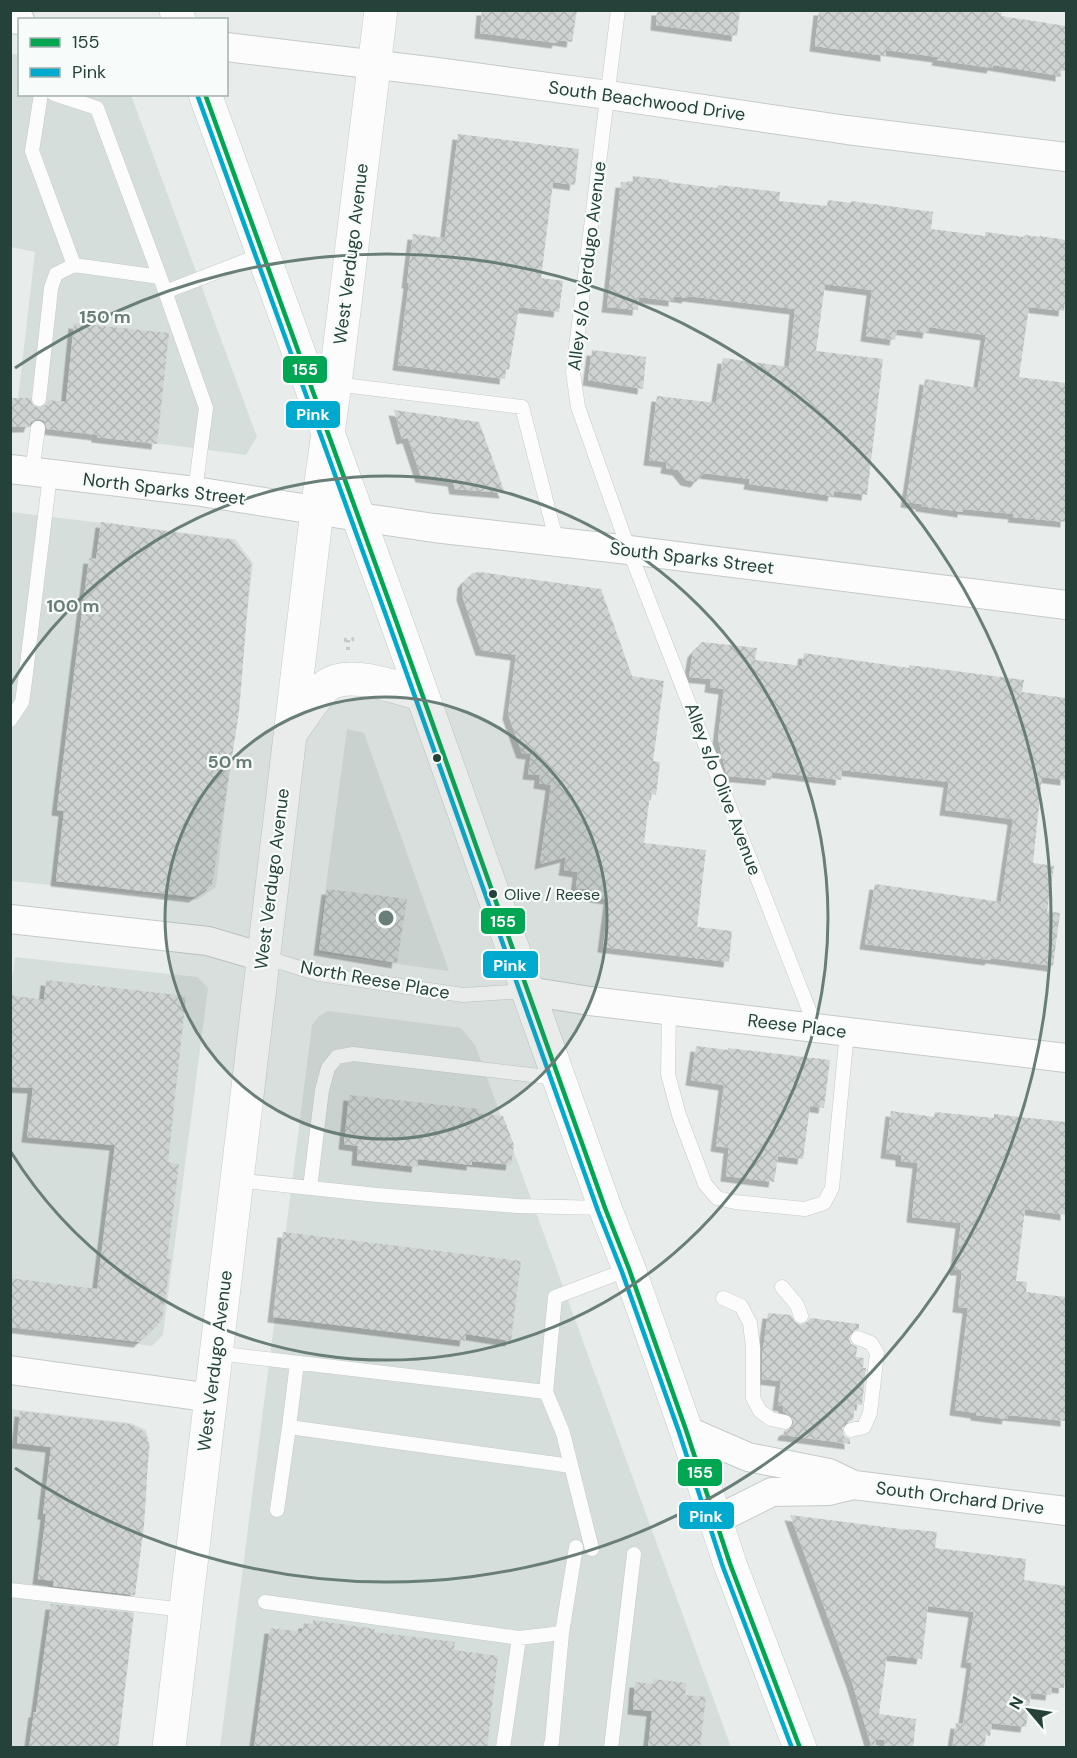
<svg xmlns="http://www.w3.org/2000/svg" width="1077" height="1758" font-family="'DM Sans',sans-serif">
  <defs>
    <pattern id="building-cross-hatch" width="8" height="8" patternUnits="userSpaceOnUse" patternTransform="scale(1.5)"><rect width="8" height="8" fill="#cfd4d2"/><path d="M0 0l8 8M0 8l8-8" fill="none" stroke="#b2b7b5"/></pattern>
    <filter id="shadow"><feDropShadow dx="-5.5" dy="5.5" stdDeviation="0" flood-color="#0004"/></filter>
  </defs>
  <rect width="100%" height="100%" fill="#e8edeb"/>
  <path fill="#d6dedb" d="M10 54 19 55 20 94 131 95 257 437 246 455 15 425 35 252 11 247Z
    M11 512 235 539 253 563 216 887 197 900 11 881Z
    M347 729 364 733 449 971 317 953Z
    M15 957 197 977 208 988 163 1335 152 1346 11 1326 10 995Z
    M328 1011 461 1028 475 1045 731 1747 220 1748 312 1025 319 1016Z
    M11 1409 131 1423 146 1430 150 1445 118 1747 11 1748Z"/>
  <path fill="url(#building-cross-hatch)" filter="url(#shadow)" d="M482 10H577L572 42 558 40 557 43 480 33Z
    M657 10H740L737 36 656 25Z
    M819 10H983L1002 13 1001 16 1066 26V71H1061V76L993 65 992 68 937 60 938 57 886 50V56L815 46Z
    M458 134 579 149 575 185 553 182 541 278 563 281 559 312 519 307 509 370 506 369 505 379 398 365 409 283H407L413 234 445 238Z
    M633 176 669 180 668 182 717 188 718 185 780 192 779 201 827 206 828 200 851 203V201L933 212 931 229 985 236V232L1024 237 1025 235 1039 237 1040 236 1066 240V292L1064 311 1029 307 1019 377 1066 383V522L1013 517 1014 514 963 509V512L921 506V504L906 502 925 379 978 388 986 335 929 327 928 333 897 329 895 340 866 336 872 290 825 284 816 351 883 359 867 495 834 491 833 496 749 484 750 479 703 473 696 482 686 480 678 470 666 468 667 462 649 460 657 396 716 403 723 358 789 367 795 309 688 296 687 298 674 296V301L639 297 638 310 607 307 621 182 632 183Z
    M74 323 169 333 157 444 97 437V435L47 429 44 421 39 419 31 422 29 427H10V398H30L33 406 39 408 46 405 48 400 66 402Z
    M592 350 646 357 643 389 588 380Z
    M394 410 479 422 505 493 455 489 453 481 421 477 408 438 402 439Z
    M101 522 232 540 251 564 239 712 212 885 194 897 56 881 64 811 57 810 72 690 89 558 96 559Z
    M480 572 601 589 632 676 664 681 653 761 660 762 656 795 650 794 644 843 706 850 697 927 732 931 729 962 603 947 609 899 595 897 596 890 576 888 578 872 564 870 566 857 540 864 551 785 539 783 540 775 528 774 531 754 522 753 508 714 516 655 481 650 462 595 463 583 467 578 473 573Z
    M702 642 757 648 755 660 802 666 804 653 909 668V665L1024 680 1022 692 1066 698V780L1042 777 1033 863 1054 866 1047 911 1060 913 1053 966 991 958 990 960 865 944 875 884 1001 902 1013 820 1012 819 945 810 949 782 842 770 841 780 772 772 771 780 727 776 718 739 724 689 710 687 711 679 689 677 693 652Z
    M327 889 407 899 397 963 319 950Z
    M46 980 186 996 168 1162 179 1164 167 1259H171L162 1320 139 1342 10 1327V1278L97 1289 115 1145 27 1137 33 1088 10 1087V995L44 1000Z
    M696 1046 728 1050V1048L830 1060 824 1108 810 1106 803 1159 778 1156 774 1182 726 1176 729 1148 716 1146 724 1085 691 1080Z
    M349 1095 479 1109 478 1113 503 1116 514 1145 511 1165 472 1161V1165L418 1159 417 1167 357 1160 358 1146 344 1144Z
    M891 1111 934 1117 935 1112 994 1118V1114L1066 1122V1215L1025 1209 1016 1281 1027 1282 1026 1292 1066 1297V1421L1008 1415 1007 1419 976 1415V1413L955 1410 968 1308 958 1307 962 1270H955L961 1223 912 1217 918 1163 901 1161V1155L886 1153Z
    M283 1232 521 1261 511 1341 466 1334 465 1341 273 1317Z
    M768 1313 791 1315 795 1322 800 1325 807 1322 810 1318 859 1324V1329L852 1331 849 1339 851 1344 857 1347 856 1357 864 1358 863 1368H866L862 1405 855 1404 853 1420 845 1423 842 1428 844 1436 850 1439V1444L783 1435 784 1431 791 1428 794 1423 791 1416 783 1411 784 1406 778 1405 781 1381 762 1379V1357Z
    M20 1411 129 1424 145 1432 149 1446 144 1526 135 1595 53 1586 54 1581 38 1579 46 1514H43L51 1447 17 1443Z
    M790 1515 908 1530V1529L937 1532 935 1548 1026 1559 1024 1580 1066 1586V1666L1064 1688 1052 1687 1051 1695 1031 1693 1026 1727 992 1723 990 1736 986 1735 984 1748H952L956 1723 963 1724 972 1663 966 1662 974 1612 928 1606 922 1659 887 1655 879 1714 916 1719 913 1748H884L885 1740 876 1739 875 1748H872L852 1682Z
    M51 1604 134 1613 118 1748H29L34 1712H36Z
    M313 1620 375 1629 374 1632 455 1642 454 1650 498 1656 487 1748H254L270 1628 302 1632 304 1623 313 1624Z
    M653 1679 686 1683 685 1695 706 1697 700 1748H648L652 1711 633 1709 635 1682 653 1684Z"/>
  <g fill="none" stroke-linecap="round" stroke-linejoin="round">
    <defs>
      <path id="lane" d="M618 10 573 372 578 407 629 550 816 1028
        M41 94 32 151 74 265 160 277 206 408 195 491
        M54 94 97 108 160 277
        M165 292 263 254
        M335 384 522 407 557 543
        M39 399 51 288 56 274 74 265
        M32 472 38 428
        M10 720 22 702 25 681 50 475
        M264 957 319 974 463 995 528 991
        M669 1010 668 1074 679 1115 705 1184 717 1198 735 1202 805 1209 824 1203 832 1188 847 1032
        M236 1180 377 1195 518 1206 605 1208
        M310 1188 322 1090 328 1068 337 1057 353 1054 557 1078
        M782 1287 797 1305 801 1316
        M723 1298 741 1306 750 1323 753 1347V1398L760 1411 771 1419 785 1422
        M216 1353 546 1392
        M297 1363 289 1427 571 1466
        M851 1430 864 1427 870 1413 877 1353 871 1343 858 1338
        M277 1510 289 1427
        M592 1549 563 1433 546 1392 555 1297 629 1269
        M10 1590 185 1610
        M265 1602 519 1638 562 1633
        M503 1748 519 1638
        M550 1748 552 1741 562 1633 576 1547
        M611 1748 634 1554"/>
      <path id="street" d="M10 19 20 20
        M226 47 437 72 608 95 847 130 1066 157
        M10 469 195 491 359 517 434 528 629 550 1066 605
        M10 919 208 941 262 957
        M528 991 590 1001 1066 1058
        M10 1370 212 1398
        M686 1430 748 1457 829 1473 854 1485
        M716 1520 772 1492 829 1491 854 1485 1066 1511"/>
      <path id="secondary" d="M176 10 179 20
        M205 94 395 618 605 1208 629 1269 686 1430 730 1564 800 1748
        M291 733C300 720 314 698 325 687 347 668 396 688 421 694
        M169 1748 317 510 335 384 381 10"/>
    </defs>
    <use href="#lane" stroke="#c5cac8" stroke-width="15"/>
    <use href="#street" stroke="#c5cac8" stroke-width="30"/>
    <use href="#secondary" stroke="#c3cbc8" stroke-width="34"/>
    <path stroke="#c3ccca" stroke-width="4" stroke-dasharray="3 4.5" stroke-linecap="butt" d="M344 640 354 639
      M348 650V640"/>
    <use href="#lane" stroke="#fcfcfc" stroke-width="14"/>
    <use href="#street" stroke="#fcfcfc" stroke-width="28"/>
    <use href="#secondary" stroke="#fcfcfc" stroke-width="33"/>
    <defs>
      <path id="bus-1" d="M205 94 395 618 605 1208 629 1269 686 1430 730 1564 800 1748"/>
      <path id="bus-2" d="M198 97 388 621 598 1211 622 1272 679 1432 723 1567 792 1748"/>
    </defs>
    <use href="#bus-1" stroke="#f7fbf9" stroke-width="9"/>
    <use href="#bus-2" stroke="#f7fbf9" stroke-width="9"/>
    <use href="#bus-1" stroke="#00a651" stroke-width="4.5"/>
    <use href="#bus-2" stroke="#00a9ce" stroke-width="4.5"/>
  </g>
  <circle cx="386" cy="918" r="221" fill="#697e78" fill-opacity=".12"/>
  <g fill="none" stroke="#697e78" stroke-width="3">
    <circle cx="386" cy="918" r="221"/>
    <path d="M11 684A442 442 0 1 1 11 1152"/>
    <path d="M15 368A664 664 0 1 1 15 1468"/>
  </g>
  <g fill="#24423a" stroke="#f7fbf9" stroke-width="2">
    <circle cx="437" cy="758" r="5"/>
    <circle cx="493" cy="894" r="5"/>
  </g>
  <g text-anchor="middle" stroke-width="4.5" stroke-linejoin="round" paint-order="stroke">
    <g font-size="16" fill="#24423a" stroke="#f7fbf9" text-anchor="start">
      <text x="504" y="900">Olive / Reese</text>
    </g>
    <g font-size="18" fill="#24423a" stroke="#f7fbf9">
      <text transform="translate(647 101) rotate(8)" y="6">South Beachwood Drive</text>
      <text transform="translate(351 254) rotate(-83)" y="6">West Verdugo Avenue</text>
      <text transform="translate(587 266) rotate(-83)" y="6">Alley s/o Verdugo Avenue</text>
      <text transform="translate(164 489) rotate(7)" y="6">North Sparks Street</text>
      <text transform="translate(692 558) rotate(7)" y="6">South Sparks Street</text>
      <text transform="translate(723 789) rotate(69)" y="6">Alley s/o Olive Avenue</text>
      <text transform="translate(272 879) rotate(-83)" y="6">West Verdugo Avenue</text>
      <text transform="translate(375 980) rotate(10)" y="6">North Reese Place</text>
      <text transform="translate(797 1026) rotate(7)" y="6">Reese Place</text>
      <text transform="translate(215 1361) rotate(-83)" y="6">West Verdugo Avenue</text>
      <text transform="translate(960 1498) rotate(7)" y="6">South Orchard Drive</text>
    </g>
  </g>
  <circle cx="386" cy="918" r="9" fill="#697e78" stroke="#f7fbf9" stroke-width="3"/>
  <g font-size="18" text-anchor="middle" font-weight="bold" fill="#697e78" stroke="#f7fbf9" stroke-width="4.5" stroke-linejoin="round" paint-order="stroke">
    <text x="105" y="323">150 m</text>
    <text x="73" y="612">100 m</text>
    <text x="230" y="768">50 m</text>
  </g>
  <g stroke="#f7fbf9" stroke-width="2">
    <rect x="282" y="355" width="46" height="29" rx="6" fill="#00a651"/>
    <rect x="285" y="400" width="56" height="29" rx="6" fill="#00a9ce"/>
    <rect x="480" y="907" width="46" height="28" rx="6" fill="#00a651"/>
    <rect x="482" y="950" width="57" height="29" rx="6" fill="#00a9ce"/>
    <rect x="677" y="1458" width="46" height="29" rx="6" fill="#00a651"/>
    <rect x="678" y="1501" width="57" height="29" rx="6" fill="#00a9ce"/>
  </g>
  <g font-size="16" text-anchor="middle" font-weight="bold" fill="#fff">
    <text x="305" y="375">155</text>
    <text x="313" y="420">Pink</text>
    <text x="503" y="927">155</text>
    <text x="510" y="971">Pink</text>
    <text x="700" y="1478">155</text>
    <text x="706" y="1522">Pink</text>
  </g>
  <rect width="1077" height="1758" fill="none" stroke="#24423a" stroke-width="24"/>
  <rect x="18" y="18" width="210" height="78" fill="#f7fbf9" stroke="#a3b1ad" stroke-width="1.5"/>
  <rect x="30" y="38" width="30" height="9" fill="#00a651" stroke="#a3b1ad" stroke-width="1.5"/>
  <text x="72" y="48" font-size="18" fill="#24423a">155</text>
  <rect x="30" y="68" width="30" height="9" fill="#00a9ce" stroke="#a3b1ad" stroke-width="1.5"/>
  <text x="72" y="78" font-size="18" fill="#24423a">Pink</text>
  <g transform="translate(1029 1710) rotate(299)" stroke="#f7fbf9" stroke-width="4.5" paint-order="stroke">
  <path d="M0-4.5L10 22L0 15L-10 22Z" fill="#24423a"/>
  <text y="-9" font-size="16" font-weight="bold" text-anchor="middle" fill="#24423a">N</text>
  </g>
</svg>
